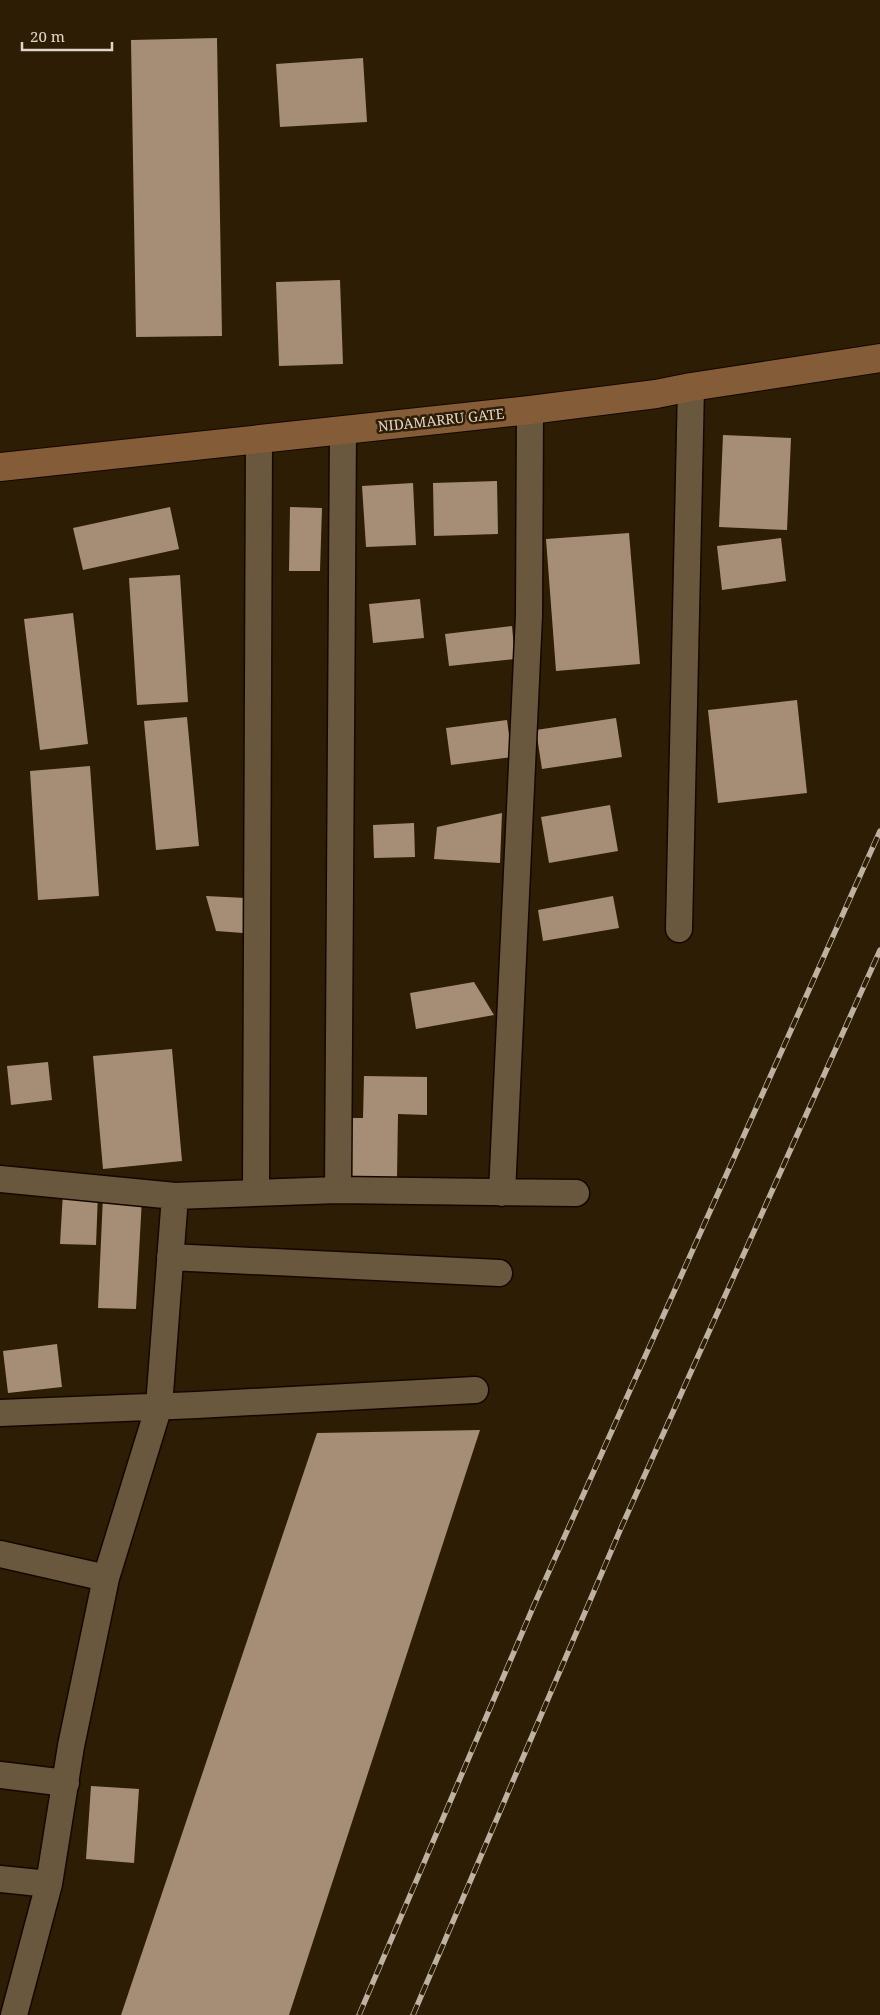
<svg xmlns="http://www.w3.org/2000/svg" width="880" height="2015" font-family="'Noto Serif',serif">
  <rect width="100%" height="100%" fill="#2d1d05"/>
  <path fill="#a58e75" d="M217 38 222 336 136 337 131 40Z
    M363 58 367 122 280 127 276 64Z
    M340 280 343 364 279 366 276 282Z
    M723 435 791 438 787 530 719 527Z
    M497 481 498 534 434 536 433 483Z
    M413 483 416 545 366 547 362 486Z
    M170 507 179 549 83 570 73 528Z
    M290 507 322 508 320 571H289Z
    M629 533 640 664 556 671 546 539Z
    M781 538 786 581 722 590 717 546Z
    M180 575 188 702 137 705 129 578Z
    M420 599 424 638 373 643 369 604Z
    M73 613 88 744 40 750 24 619Z
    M512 626 515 659 449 666 445 634Z
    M797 700 807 793 718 803 708 710Z
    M187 717 199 846 156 850 144 721Z
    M616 718 622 757 542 769 536 730Z
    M507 720 512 757 451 765 446 728Z
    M90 766 99 896 38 900 30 771Z
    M610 805 618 851 549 863 541 817Z
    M502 813 500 863 434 859 437 827Z
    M414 823 415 857 374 858 373 825Z
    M206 896 246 898 243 933 216 931Z
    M613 896 619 928 543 941 538 910Z
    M474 982 494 1015 416 1029 410 993Z
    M172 1049 182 1161 103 1169 93 1056Z
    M48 1062 52 1100 11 1105 7 1066Z
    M364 1076 427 1077V1115L398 1114 397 1178 346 1177 347 1118H363Z
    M63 1192 98 1193 96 1245 60 1244Z
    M103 1196 142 1198 136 1309 98 1308Z
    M57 1344 62 1387 8 1393 3 1351Z
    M480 1430 289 2015H121L317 1433Z
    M91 1786 139 1789 134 1863 86 1859Z"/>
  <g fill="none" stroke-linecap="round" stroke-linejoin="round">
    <defs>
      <path id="minor" d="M679 929 691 387
        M0 1179 175 1196 338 1190 576 1193
        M338 1190 343 430
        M256 1192 259 440
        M502 1193 529 616 530 410
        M170 1257 499 1273
        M0 1413 197 1405 475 1390
        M0 1554 106 1578
        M0 1775 66 1783
        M0 1879 49 1884
        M14 2015 49 1884 71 1746 106 1578 159 1406 175 1196"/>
      <path id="secondary" d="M0 467 530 410 656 394 691 387 880 358"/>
    </defs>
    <use href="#minor" stroke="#150700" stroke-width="29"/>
    <use href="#secondary" stroke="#150700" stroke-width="30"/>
    <use href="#minor" stroke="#69573e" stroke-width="26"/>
    <use href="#secondary" stroke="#855c38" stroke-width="28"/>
    <defs>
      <path id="rail" d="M359 2015 534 1605 880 831
        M413 2015 621 1528 880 950"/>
    </defs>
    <use href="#rail" stroke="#bdb1a1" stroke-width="5.5"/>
    <use href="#rail" stroke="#2d1d05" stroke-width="4" stroke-dasharray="11" stroke-linecap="butt"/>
  </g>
  <g text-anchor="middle" stroke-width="5" stroke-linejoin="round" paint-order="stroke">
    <g font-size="14" fill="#e0d5c7" stroke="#2d1d05">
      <text transform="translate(441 420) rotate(-6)" y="5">NIDAMARRU GATE</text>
    </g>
  </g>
  <path d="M22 42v8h90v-8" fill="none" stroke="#e0d5c7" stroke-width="2.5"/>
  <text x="30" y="42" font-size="15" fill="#e0d5c7" stroke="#2d1d05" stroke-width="4" paint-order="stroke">20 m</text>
</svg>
